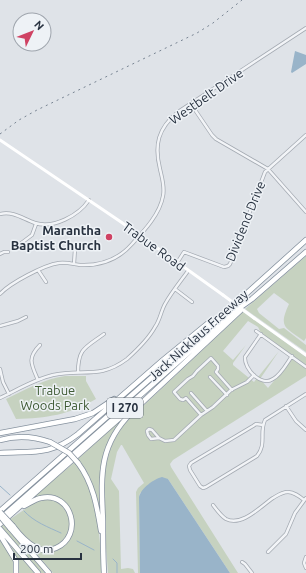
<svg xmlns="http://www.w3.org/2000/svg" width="306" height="573" font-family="Ubuntu,sans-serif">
  <rect width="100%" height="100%" fill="#dfe3e8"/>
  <path fill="#c6d2c0" d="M306 256V338L304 341C285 327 278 328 289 304L274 293 257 309 259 313 279 329 284 328 306 345V352L245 309Z
    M243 312 306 357V365L261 333 258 327 248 321 223 351 233 360 246 345 233 363V365L254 382 279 351 260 379 268 388 293 358 306 368V376L173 460 170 464 171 467 238 573H230L168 479 140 493 139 497 140 573H138L136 492 138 488 144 483 122 445H121L117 452 111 479 119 491 121 569 128 568 133 569 135 573H108C106 538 98 487 109 454 112 442 119 432 126 422Z
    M65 376H86V381L96 399C69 415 47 418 16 419L6 399C25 390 44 379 65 376Z
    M123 418 124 419 118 427 101 473 99 509C95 490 91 474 78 459Z
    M75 462C98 486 100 541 102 573H53L28 544 52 550 72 533 74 523 72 514 69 509 58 499H31Z
    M51 499C90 514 62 560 36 546 25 540 17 528 9 520L37 501Z
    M4 524 47 573H41L1 527Z
    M0 538 15 563V573H0Z
    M11 547H12L35 573H17L18 562Z"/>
  <path fill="#99b4c9" d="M295 51 306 55V64L292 73 291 72Z
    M162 477 168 479 230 573H140L139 497C141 488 154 479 162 477Z"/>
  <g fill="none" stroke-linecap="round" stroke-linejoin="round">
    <path stroke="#99b4c9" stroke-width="1" d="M0 486 10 495
      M24 511C34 522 48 527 61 533
      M77 541 94 550
      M113 559 117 563V573"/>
    <defs>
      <path id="minor" d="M191 104 212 135 216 139 268 169 306 212
        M0 214C14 211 23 219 35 223 54 229 79 215 89 200
        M20 244 32 235 36 224
        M0 254 4 252H8
        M177 263 184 252 224 267 228 266 230 264 265 172 306 135
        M74 264 75 249
        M38 270 46 282
        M175 289 192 302
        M0 294C10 283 44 265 59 263 66 262 73 264 80 265 101 266 118 260 132 244 144 231 160 214 163 196 165 187 162 178 160 169 154 145 158 128 178 112L306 28
        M0 326 18 321 26 317
        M256 331 306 367
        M261 334 245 357C244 369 261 387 273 379 281 375 287 363 292 356
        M0 369 3 382 9 394
        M78 373C78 348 85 348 104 334
        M210 377 227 395
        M38 380C31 364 27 358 40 345
        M191 393 207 411
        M0 398C17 390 35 379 53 375 82 368 99 380 127 359 137 350 149 338 155 327 160 320 161 311 165 304 171 293 180 282 188 271
        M286 406 296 421 306 430
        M201 415 186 398 183 400 180 399 174 392 188 379 193 376 197 371 211 358 218 366V369L216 372 232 390
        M263 425 256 424 253 426 191 463 189 466 190 470 200 486 203 488 206 487 257 456C267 444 259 433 265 420L306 394
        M159 438 152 430 149 429 147 431 148 435 151 439 159 438 165 441 174 440 201 415 213 407 231 390 247 382 254 375
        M213 505C217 510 221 516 226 519 242 527 261 506 273 498 278 495 282 492 288 492 294 492 299 496 304 500
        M268 552 286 534 295 513 306 498
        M306 557 304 563 306 568
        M242 562 245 564 252 573"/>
      <path id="motorway" d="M0 433 75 419 93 413 114 399
        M0 440C17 435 33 436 50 442
        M0 453C33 451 50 456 78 434L163 360 207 324
        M78 463C93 483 97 506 101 531
        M0 511 217 320 306 240
        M1 518 238 309 252 299 306 252
        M0 524 131 408
        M13 526C19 534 26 542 35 547 42 551 49 551 56 548 84 536 72 491 41 498 35 499 30 503 24 506
        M10 528 49 573
        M0 529 38 573
        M0 535 16 561V573
        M104 573C103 556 103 538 103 521 101 476 98 446 132 412L241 310"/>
    </defs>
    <use href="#minor" stroke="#a4aab2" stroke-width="4"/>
    <use href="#motorway" stroke="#86929f" stroke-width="6"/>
    <use href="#minor" stroke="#f2f4f7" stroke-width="2.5"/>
    <path stroke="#fff" stroke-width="3" d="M0 140 121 222 223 295
      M254 318 306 355"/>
    <use href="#motorway" stroke="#fff" stroke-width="4.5"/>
    <path stroke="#788492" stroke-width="1" stroke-dasharray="2 4" stroke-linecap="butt" d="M0 134 19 120 37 110 197 33 213 23 242 0"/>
    <defs>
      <path id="motorway-bridge" d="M50 442 69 453 78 463
        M0 512 13 526
        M0 516 10 528"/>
    </defs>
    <use href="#motorway-bridge" stroke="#86929f" stroke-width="6" stroke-linecap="butt"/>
    <path stroke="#fff" stroke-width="3" d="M223 295 254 318"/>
    <use href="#motorway-bridge" stroke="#fff" stroke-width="4.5"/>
  </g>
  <circle fill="#cf4263" stroke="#eef2f6" stroke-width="1.5" cx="109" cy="237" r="4"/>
  <g text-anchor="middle" stroke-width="3" stroke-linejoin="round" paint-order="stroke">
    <rect fill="#eef2f6" stroke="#636c77" stroke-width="1" x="107" y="398" width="36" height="20" rx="3"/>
    <g font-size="12" font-weight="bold" fill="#283240">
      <text x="125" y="412">I 270</text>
    </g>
    <g font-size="13" fill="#283240" stroke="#eef2f6">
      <text transform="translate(206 96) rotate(-35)" y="5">Westbelt Drive</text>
      <text transform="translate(245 221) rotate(-68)" y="5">Dividend Drive</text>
      <text transform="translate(154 246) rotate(36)" y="5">Trabue Road</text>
      <text transform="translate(198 335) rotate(-42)" y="5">Jack Nicklaus Freeway</text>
    </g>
    <g font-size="13" font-weight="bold" fill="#283240" stroke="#eef2f6" text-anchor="end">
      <text x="101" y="235">Marantha<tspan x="101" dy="15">Baptist Church</tspan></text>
    </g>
    <g font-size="13" fill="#3f5b35" stroke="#eef2f6">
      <text x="55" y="395">Trabue<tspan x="55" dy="15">Woods Park</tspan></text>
    </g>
  </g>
  <g transform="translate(32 32) rotate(47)"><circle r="19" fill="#eef2f6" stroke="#9fa5ad"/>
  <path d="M0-3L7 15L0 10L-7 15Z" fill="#cf4263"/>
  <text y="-6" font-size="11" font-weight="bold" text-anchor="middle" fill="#283240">N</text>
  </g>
  <path d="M14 553v6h67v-6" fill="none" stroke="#283240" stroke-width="2"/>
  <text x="20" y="553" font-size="12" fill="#283240" stroke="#eef2f6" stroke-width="3" paint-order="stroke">200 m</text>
</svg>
